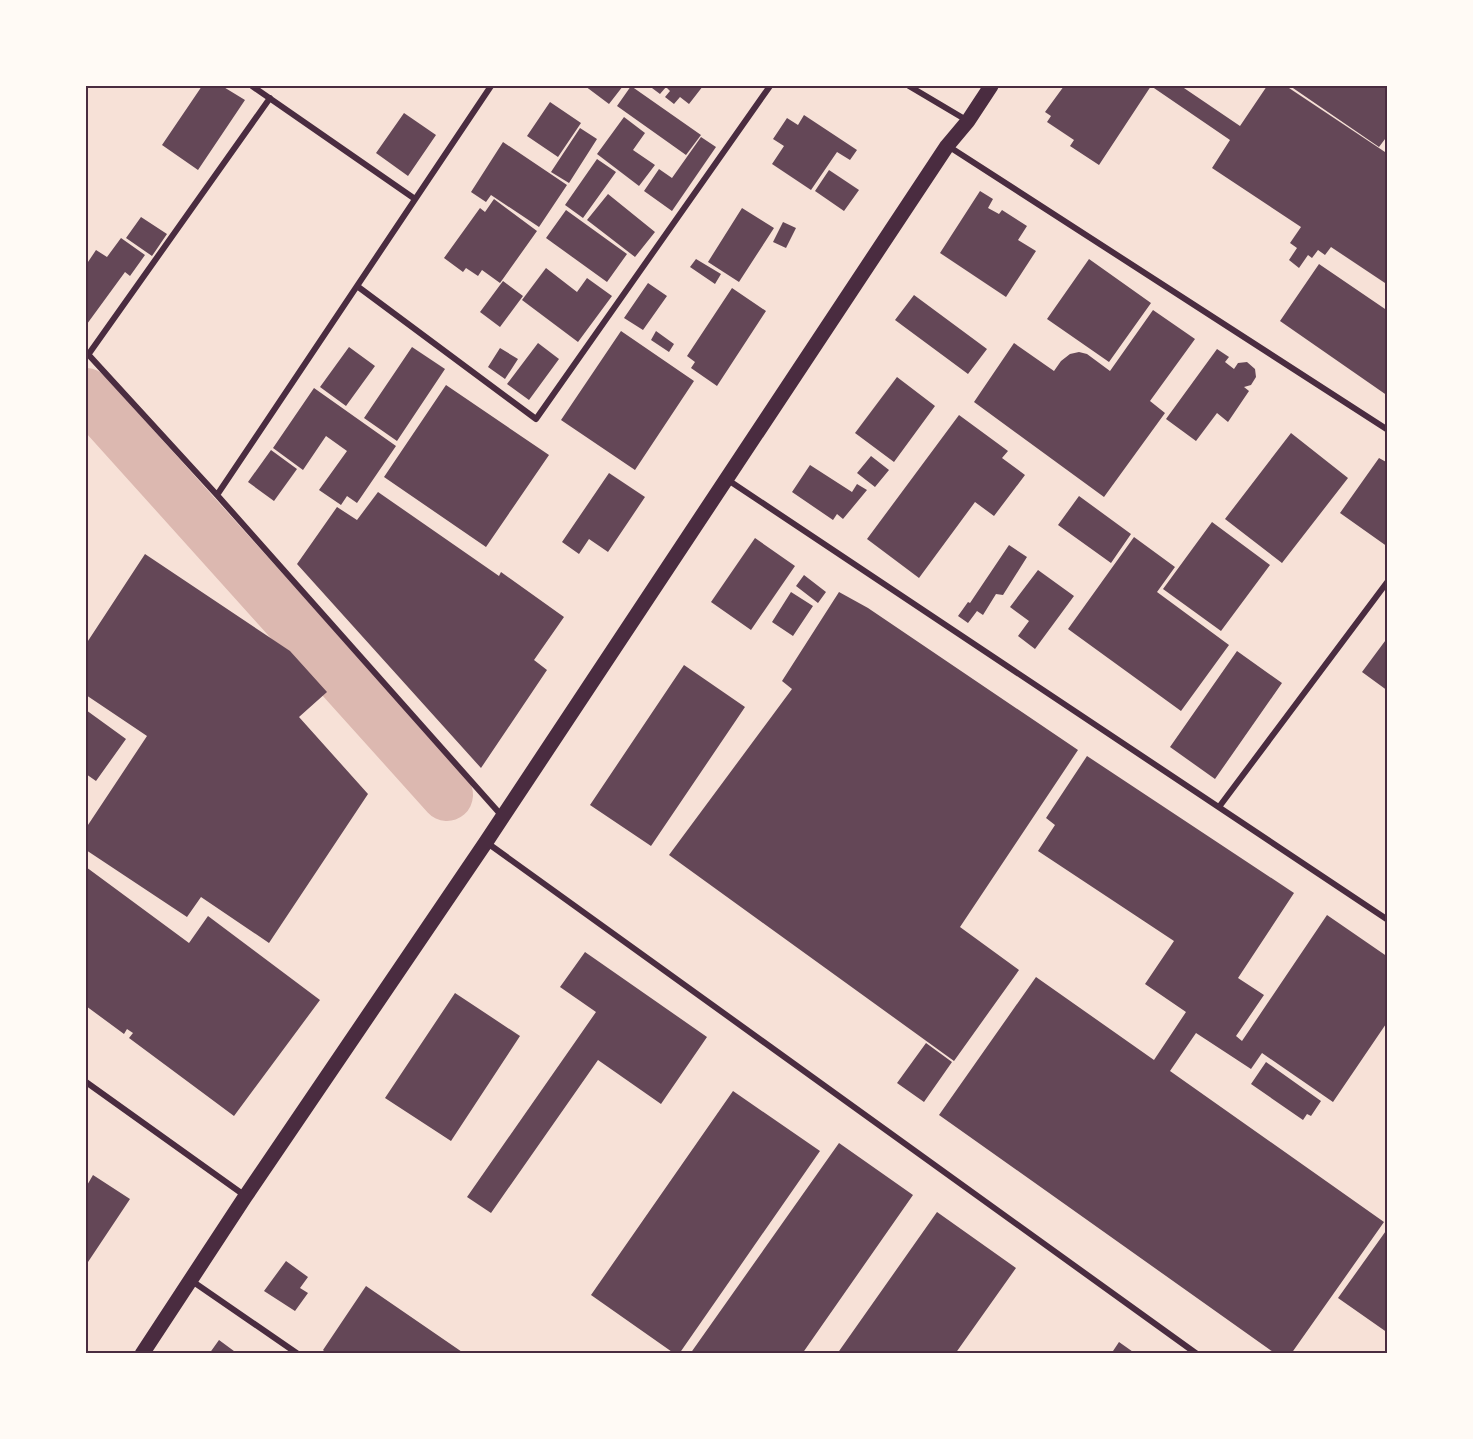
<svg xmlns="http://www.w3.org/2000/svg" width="1473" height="1439" font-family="Roboto,sans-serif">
  <rect width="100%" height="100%" fill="#f7e1d7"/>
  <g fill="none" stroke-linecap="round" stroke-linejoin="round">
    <path stroke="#dcb8b0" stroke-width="52" d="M86 394 447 795"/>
  </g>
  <path fill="#644757" d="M202 86H222L245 100 198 170 162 145Z
    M585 86H623L609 104Z
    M631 86 701 135 686 155 617 106Z
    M654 86H703L689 104 680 97 674 104 665 97 670 91 666 87 660 94 652 88Z
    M1064 86H1181L1240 126 1267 86H1286L1388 154V285L1331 247 1325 255 1318 250 1312 258 1308 255 1299 268 1289 260 1297 248 1290 243 1301 227 1212 168 1230 140 1151 86 1099 165 1070 146 1074 140 1047 122 1051 116 1045 112Z
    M1290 86H1388V135L1379 147Z
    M550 102 581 123 558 157 527 136Z
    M404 113 436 135 408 176 376 153Z
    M804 115 857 150 850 160 837 152 811 190 772 164 784 146 773 139 787 118 798 125Z
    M624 117 645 133 633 150 655 165 639 186 597 154Z
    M580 128 597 139 569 183 551 172Z
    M701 137 716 147 672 211 644 191 659 169 672 178Z
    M503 142 567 185 539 227 491 195 486 202 471 192Z
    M597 159 616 172 583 218 565 205Z
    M829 170 859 190 844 211 815 191Z
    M980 191 993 199 988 208 999 214 1002 210 1027 226 1018 240 1036 251 1006 297 940 253Z
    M608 194 655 232 635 257 587 220Z
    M494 199 537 231 500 283 482 270 478 276 466 268 463 272 444 258 480 208 485 212Z
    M742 208 774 228 739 282 708 262Z
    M566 210 627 254 607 282 546 238Z
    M141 217 167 234 152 256 126 238Z
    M783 222 796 228 786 248 773 242Z
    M121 238 145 255 130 276 125 272 87 324 86 323V265L96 250 107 257Z
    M696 259 721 274 715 284 690 267Z
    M1089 259 1151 303 1109 362 1047 319Z
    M1319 264 1388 311V396L1280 321Z
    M546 268 577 292 587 278 612 296 578 342 522 300Z
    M503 281 523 296 500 327 480 312Z
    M648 283 667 296 643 330 624 318Z
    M732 288 766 311 717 386 691 368 695 362 687 356Z
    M914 295 987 349 968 374 895 320Z
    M1153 310 1195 339 1150 401 1165 413 1104 497 974 402 1014 343 1054 371 1061 361 1070 354 1079 352 1087 354 1110 371Z
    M621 331 694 381 635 470 561 420Z
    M656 331 674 344 669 352 651 340Z
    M538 343 559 359 529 400 507 384Z
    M349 347 375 366 346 406 320 387Z
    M412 347 445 369 397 441 364 418Z
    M500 348 518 359 505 379 488 367Z
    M1217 349 1229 357 1225 362 1234 369 1238 363 1247 362 1255 369 1256 377 1251 385 1244 387 1249 391 1228 422 1217 413 1196 441 1166 419Z
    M897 377 935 406 894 462 855 433Z
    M446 385 549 455 486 547 384 477Z
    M314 388 396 446 357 503 347 496 341 505 319 490 347 451 326 436 303 470 273 448Z
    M959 415 1008 451 1002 458 1025 475 994 516 975 502 919 578 867 539Z
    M1291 433 1348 478 1282 563 1225 519Z
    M271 450 297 469 274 501 248 482Z
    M871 456 889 470 875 487 857 473Z
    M1379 458 1388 463V547L1340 513Z
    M810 465 852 492 857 484 867 490 843 519 837 514 833 520 792 492Z
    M609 473 645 497 608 552 589 539 579 554 562 542Z
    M378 492 499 576 501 572 564 617 534 660 547 670 481 768 297 564 337 507 357 520Z
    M1079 496 1131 534 1111 563 1058 525Z
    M1212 522 1270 565 1221 631 1163 589Z
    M1134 537 1175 567 1157 592 1229 645 1181 711 1068 629Z
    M755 538 795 566 751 630 711 602Z
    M1009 545 1027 557 1003 595 996 594 983 615 977 611 968 623 958 616 968 602 970 603Z
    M145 554 290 651 327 692 299 717 368 794 269 943 201 897 187 917 86 850V828L147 736 86 695V644Z
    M1038 570 1074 596 1035 649 1018 636 1029 621 1010 607Z
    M804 575 826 592 818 603 796 586Z
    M791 592 813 606 793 636 772 622Z
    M839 592 868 608 1078 750 960 927 1019 970 954 1061 669 855 792 689 782 681Z
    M1388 637V691L1362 672Z
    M1237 651 1282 683 1215 779 1170 747Z
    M684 665 745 707 651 846 590 805Z
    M86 710 126 739 96 781 86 774Z
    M1087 756 1294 893 1238 978 1264 995 1236 1036 1242 1041 1327 915 1388 957V1021L1333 1102 1262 1053 1251 1069 1196 1033 1170 1071 1384 1222 1291 1354H1276L939 1115 1036 977 1154 1060 1186 1012 1145 984 1174 941 1038 851 1055 825 1046 818Z
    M86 867 189 943 208 916 320 1000 234 1116 129 1038 133 1033 127 1029 124 1034 86 1006Z
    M585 952 707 1037 661 1104 598 1060 491 1213 467 1197 596 1012 560 987Z
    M455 993 520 1036 451 1141 385 1098Z
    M926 1043 952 1062 924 1102 897 1083Z
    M1266 1062 1321 1101 1311 1116 1307 1114 1303 1120 1251 1084Z
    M733 1091 820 1151 679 1354H675L591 1295Z
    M839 1143 913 1195 802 1354H690Z
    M93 1175 130 1199 86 1265V1187Z
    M937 1212 1016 1268 955 1354H837Z
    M1388 1228V1333L1338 1298Z
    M286 1261 308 1277 300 1288 308 1293 295 1311 264 1291Z
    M366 1286 465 1354H327L323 1350Z
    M219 1340 238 1354H209Z
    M1119 1342 1136 1354H1111Z"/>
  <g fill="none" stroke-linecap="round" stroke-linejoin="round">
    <path stroke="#4a2c40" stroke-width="6" d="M252 86 415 199
      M909 86 968 121
      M948 146 1388 430
      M357 286 536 419 770 86
      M86 352 217 495 502 816
      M88 355 270 98
      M728 480 1388 920
      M217 495 491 86
      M1219 807 1388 581
      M486 842 1197 1354
      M86 1082 244 1195
      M192 1281 298 1354"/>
    <path stroke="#4a2c40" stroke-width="15" d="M142 1354 245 1197 486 842 947 146 968 121 991 86"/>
  </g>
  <rect width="1473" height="1439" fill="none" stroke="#fffaf5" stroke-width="174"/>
  <rect x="87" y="87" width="1299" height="1265" fill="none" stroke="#4a2c40" stroke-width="2"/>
</svg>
